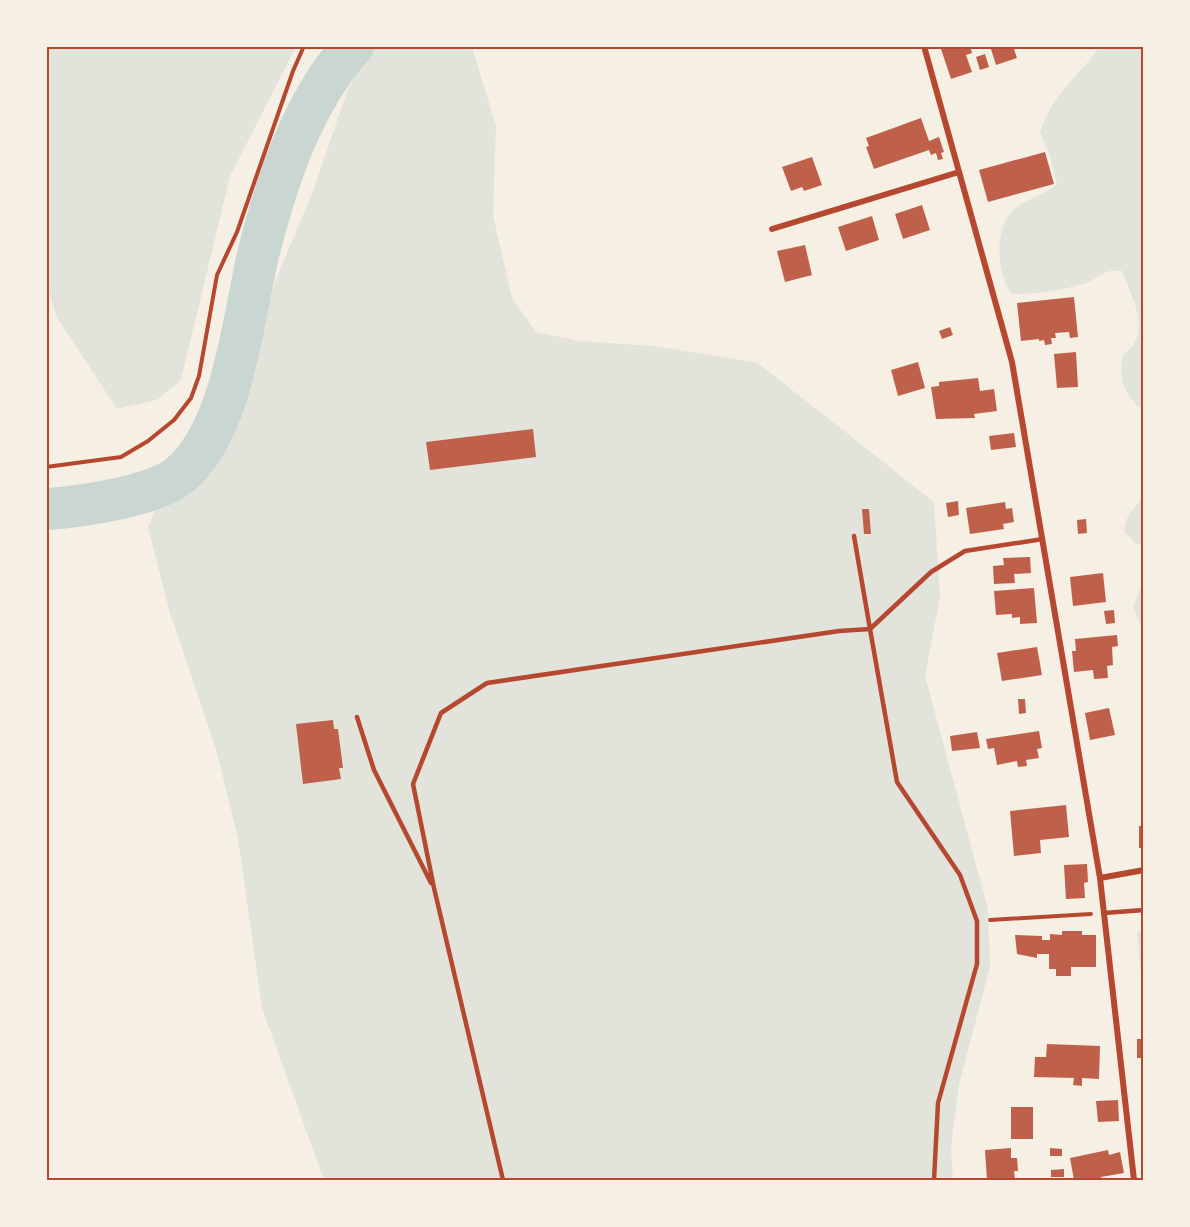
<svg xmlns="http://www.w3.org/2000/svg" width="1190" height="1227" font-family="'DejaVu Sans',sans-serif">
  <rect width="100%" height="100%" fill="#f6efe4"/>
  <path fill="#e2e4dc" d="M46 47H296L230 176 181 380 157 400 117 409 56 316 47 287Z
    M371 47H472L496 126 493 215 512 298 536 332 580 341 654 346 758 363 934 502 940 597 925 676 988 909 990 967 959 1084 951 1148 953 1180H324L262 1008 238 838 217 753 170 613 148 528 156 507 195 480 237 419 275 282 313 191 347 92Z
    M1099 47H1143V410C1124 395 1118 379 1123 355 1153 334 1133 300 1122 271 1101 269 1101 278 1083 284 1059 291 1037 294 1012 294 996 275 994 228 1013 210 1026 198 1044 196 1057 184L1051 159 1040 132C1055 89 1076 81 1099 47Z
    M1143 493V546L1135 543 1124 531C1127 507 1139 509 1143 493Z
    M1143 583V632L1133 607Z
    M1143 930H1144L1143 996 1137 932Z"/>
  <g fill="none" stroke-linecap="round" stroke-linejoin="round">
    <path stroke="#c9d6d2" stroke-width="42" d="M46 509C80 507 156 496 181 474 234 428 243 317 259 251 277 180 303 101 353 46"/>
  </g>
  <path fill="#bf614a" d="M940 46H970L972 53 966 55 972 72 951 79Z
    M990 46H1013L1017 58 996 65Z
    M985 54 989 67 980 70 976 57Z
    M921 118 929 141 939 137 944 152 941 153 943 159 938 160 936 153 931 155 929 150 874 169 866 147 869 146 866 138Z
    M1045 152 1054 184 988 202 979 170Z
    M812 157 822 185 804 191 802 187 791 191 782 167Z
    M922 205 930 230 903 239 895 214Z
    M872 216 879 240 846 251 838 227Z
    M805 245 812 275 785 282 777 251Z
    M1074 297 1078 337 1070 338 1069 332 1055 333 1056 338H1051L1052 344 1045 345 1044 340 1039 341V339L1021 341 1017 303Z
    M950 327 953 335 942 339 939 331Z
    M1076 352 1078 387 1057 388 1054 354Z
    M918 362 925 388 898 396 891 370Z
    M978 378 980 391 994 389 997 411 974 414 975 418 936 419 931 387 939 386V382Z
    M533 429 536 457 430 470 426 442Z
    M1014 433 1016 447 991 450 989 436Z
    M958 501 959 515 948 517 946 503Z
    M1005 502 1006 509 1012 508 1014 522 1003 524 1004 529 970 534 966 508Z
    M862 509H869L871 534H864Z
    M1086 519 1087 533 1078 534 1077 520Z
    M1030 557 1031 573 1014 574 1015 583 994 584 993 566 1004 565 1003 558Z
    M1103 573 1106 602 1073 606 1070 577Z
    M1034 588 1037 623 1020 624V617L1012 618V614L996 615 994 591Z
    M1114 610 1115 623 1106 624 1104 611Z
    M1117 635 1118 646 1112 647 1113 665 1107 666 1108 678 1094 679 1093 670 1074 672 1072 651H1076L1075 639Z
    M1037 647 1042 675 1002 681 997 653Z
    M1018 699H1025L1026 713 1019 714Z
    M1109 708 1115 735 1090 740 1085 713Z
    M333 720 334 729H338L343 768H339L341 779 303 784 296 724Z
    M1039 731 1042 748 1037 749 1039 758 1026 760 1027 766 1018 767 1017 761 997 765 994 748 988 749 986 739Z
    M977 732 980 748 952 751 950 736Z
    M1066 805 1069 837 1040 840 1041 853 1014 856 1010 811Z
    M1139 826H1144V848H1139Z
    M1087 864 1088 882 1084 883 1085 898 1066 899 1064 865Z
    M1062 931H1082V935H1096V967H1071V976H1056V969H1049V954H1037V958L1017 954 1015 935 1042 936V940H1050V934L1062 935Z
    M1137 1039H1144V1058H1137Z
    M1047 1044 1100 1046 1099 1079 1082 1078V1086L1073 1085 1074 1078 1034 1077 1035 1057H1046Z
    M1118 1100 1119 1121 1098 1122 1096 1101Z
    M1011 1107H1033V1139H1011Z
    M1011 1148V1158H1017L1018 1171H1014L1015 1180H987L985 1150Z
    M1050 1148 1062 1149V1156H1050Z
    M1108 1150 1109 1155 1120 1152 1124 1173 1101 1177 1102 1180H1074L1070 1158Z
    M1064 1169V1177H1051V1170Z"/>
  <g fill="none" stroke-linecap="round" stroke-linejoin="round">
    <path stroke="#b5482f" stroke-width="4" d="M46 467 121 457 148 441 174 420 191 398 199 376 217 275 237 232 293 71 304 46
      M990 920 1091 914"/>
    <path stroke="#b5482f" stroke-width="4.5" d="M854 536 870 629
      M870 629 931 572 965 551 1043 539
      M357 717 374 770 431 883
      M1104 913 1144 910
      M503 1180 434 888 413 784 441 713 487 683 839 631 870 629 897 782 960 875 977 921V964L938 1103 934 1180"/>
    <path stroke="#b5482f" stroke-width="6" d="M924 46 1012 362 1100 878 1134 1180
      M772 229 959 172
      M1100 878 1144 870"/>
  </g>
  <rect width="1190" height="1227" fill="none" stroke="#f6efe4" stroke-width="96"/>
  <rect x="48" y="48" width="1094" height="1131" fill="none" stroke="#b5482f" stroke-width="2"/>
</svg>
